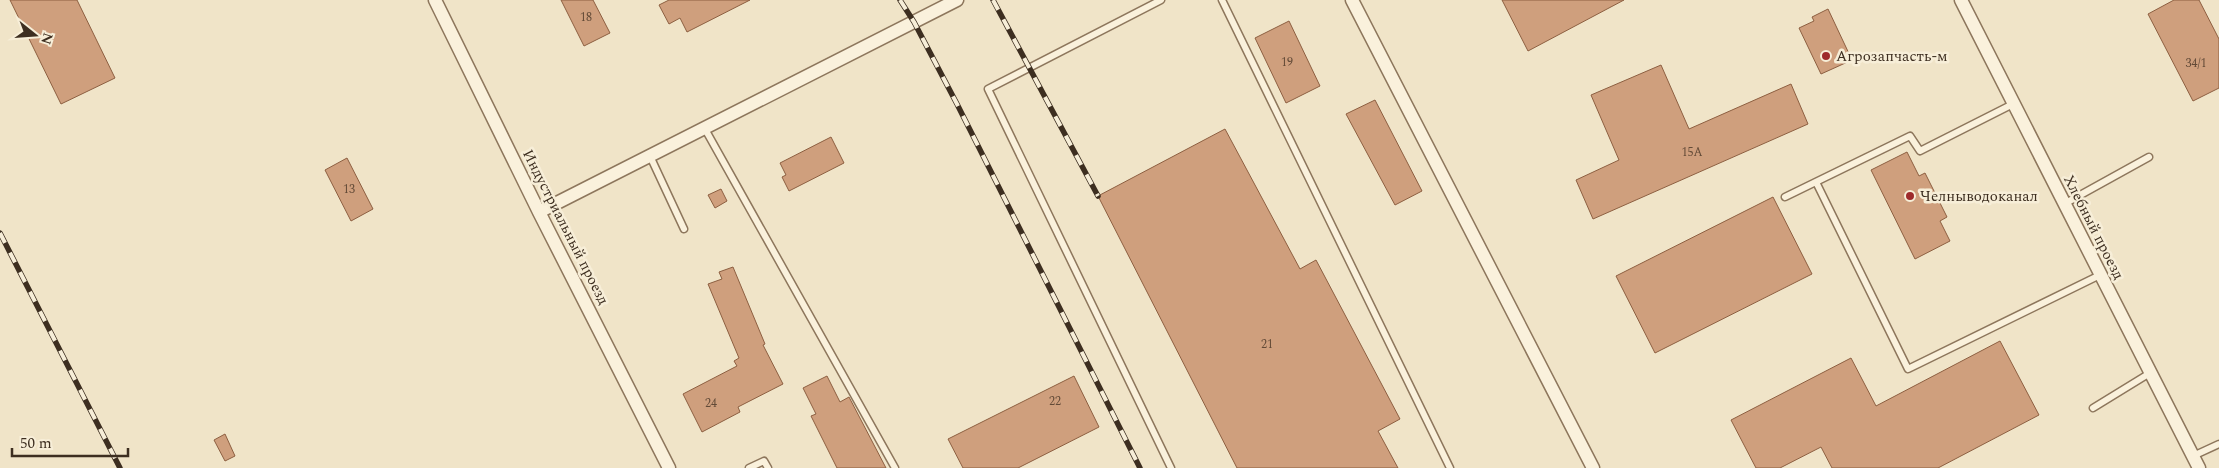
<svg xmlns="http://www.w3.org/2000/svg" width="2219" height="468" font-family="Spectral,serif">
  <rect width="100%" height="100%" fill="#f0e4c8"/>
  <path fill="#cf9f7d" stroke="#8d5f41" d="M10 0H77L115 78 61 104Z
    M561 0H593L610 33 584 46Z
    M669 0H750L687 32 680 18 669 24 659 5Z
    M1502 0H1624L1528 51Z
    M2174 0H2199L2219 39V88L2193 101 2148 14Z
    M1828 9 1852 60 1821 74 1799 28 1814 21 1812 17Z
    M1289 21 1320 86 1286 103 1255 38Z
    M1661 65 1689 129 1791 84 1808 124 1593 219 1576 180 1619 160 1591 95Z
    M1375 100 1422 191 1395 205 1346 114Z
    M1225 129 1300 269 1316 260 1400 419 1378 431 1398 468H1237L1098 196Z
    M831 137 844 163 789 191 782 177 786 175 780 163Z
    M1907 152 1919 176 1925 173 1947 217 1940 221 1950 241 1915 259 1871 170Z
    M347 158 373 209 351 221 325 170Z
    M721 189 727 201 715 208 708 195Z
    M1773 197 1812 274 1655 353 1616 276Z
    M733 267 765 344 763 345 783 384 738 407 740 412 702 432 683 394 737 366 734 361 739 358 708 284 722 279 719 272Z
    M2000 341 2039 415 1938 468H1832L1821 447 1780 468H1756L1731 420 1851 358 1876 406Z
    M827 376 840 402 849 397 886 468H837L811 416 816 414 803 388Z
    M1074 376 1099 427 1018 468H963L948 439Z
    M225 434 235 456 225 461 214 440Z"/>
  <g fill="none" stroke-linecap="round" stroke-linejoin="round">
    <defs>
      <path id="service" d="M1161 0 988 89 1171 468
        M1222 0 1450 468
        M705 129 895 468
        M650 156 684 229
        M1816 182 1908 369 2100 275
        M1785 197 1910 136 1920 151 2013 104
        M2064 204 2149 157
        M2093 408 2150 373
        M2193 456 2219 444
        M749 468 764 461 768 468"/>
      <path id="minor" d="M435 0 539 212 669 468
        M1352 0 1593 468
        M1961 0 2199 468
        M539 212 957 0"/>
    </defs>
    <use href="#service" stroke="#8d765c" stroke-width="9"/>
    <use href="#minor" stroke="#8d765c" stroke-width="15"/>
    <use href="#service" stroke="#faf1dc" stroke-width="6"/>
    <use href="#minor" stroke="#faf1dc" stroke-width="12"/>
    <defs>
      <path id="rail" d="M900 0 914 22 957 104 1140 468
        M993 0 1098 196
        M0 233 120 468"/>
    </defs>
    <use href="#rail" stroke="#3d2e20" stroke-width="5.5"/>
    <use href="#rail" stroke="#f7eed8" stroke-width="4" stroke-dasharray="11" stroke-linecap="butt"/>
  </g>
  <g fill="#9e2a2b" stroke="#f7eed8" stroke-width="2">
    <circle cx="1826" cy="56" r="5"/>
    <circle cx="1910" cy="196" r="5"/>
  </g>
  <g text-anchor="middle" stroke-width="5" stroke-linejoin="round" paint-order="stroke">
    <g font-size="12" fill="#624a37">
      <text x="586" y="21">18</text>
      <text x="1287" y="66">19</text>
      <text x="2196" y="67">34/1</text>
      <text x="1692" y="156">15А</text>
      <text x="349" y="193">13</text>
      <text x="1267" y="348">21</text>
      <text x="1055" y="405">22</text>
      <text x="711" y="407">24</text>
    </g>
    <g font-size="15" fill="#3d2e20" stroke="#f7eed8" text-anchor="start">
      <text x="1836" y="61">Агрозапчасть-м</text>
      <text x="1920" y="201">Челныводоканал</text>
    </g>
    <g font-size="15" fill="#3d2e20" stroke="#f7eed8">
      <text transform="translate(566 227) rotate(63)" y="5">Индустриальный проезд</text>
      <text transform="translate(2094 227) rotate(63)" y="5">Хлебный проезд</text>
    </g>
  </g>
  <g transform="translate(35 35) rotate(107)" stroke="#f7eed8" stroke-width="4" paint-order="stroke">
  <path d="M0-4L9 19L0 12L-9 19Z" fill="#3d2e20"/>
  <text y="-8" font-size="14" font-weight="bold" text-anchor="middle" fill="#3d2e20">N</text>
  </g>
  <path d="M12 448v8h116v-8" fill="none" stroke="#3d2e20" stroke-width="2.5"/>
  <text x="20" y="448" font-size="15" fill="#3d2e20" stroke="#f7eed8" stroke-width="4" paint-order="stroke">50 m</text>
</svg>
